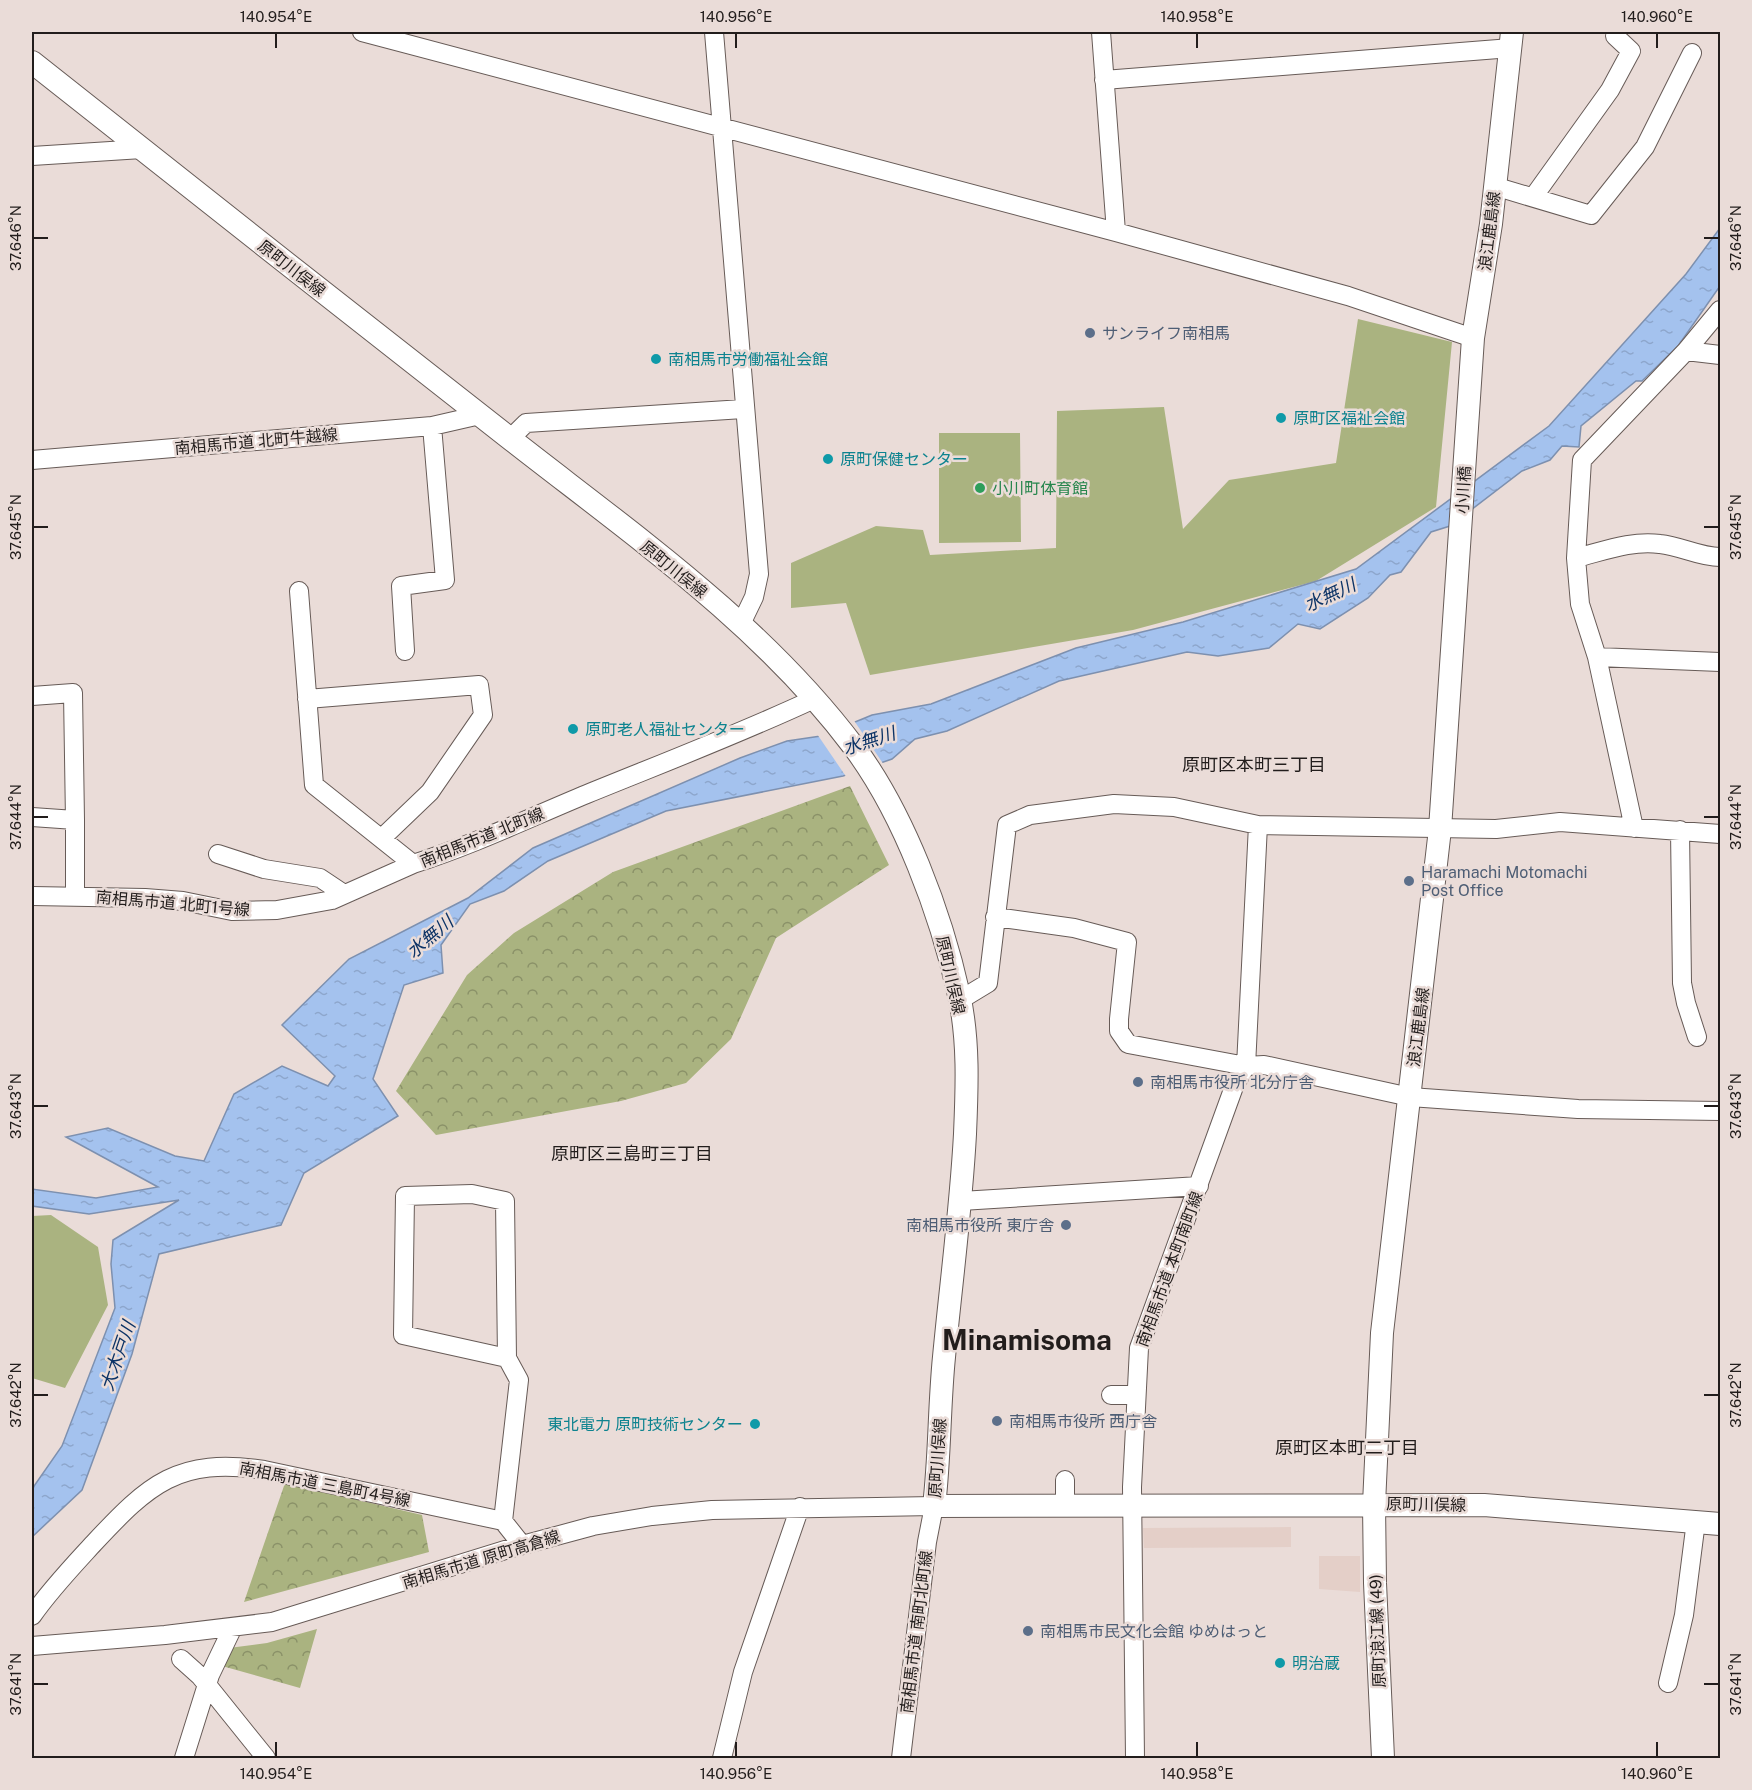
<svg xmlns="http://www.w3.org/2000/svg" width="1752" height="1790" font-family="'Public Sans','Noto Sans JP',sans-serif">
  <defs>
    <pattern id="forest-crowns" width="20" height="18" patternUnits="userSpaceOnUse" patternTransform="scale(1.5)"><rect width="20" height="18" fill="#aab380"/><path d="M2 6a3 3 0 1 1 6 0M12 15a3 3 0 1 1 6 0" fill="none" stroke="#8a9168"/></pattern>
    <pattern id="water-ripples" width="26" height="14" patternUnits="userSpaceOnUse" patternTransform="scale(1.5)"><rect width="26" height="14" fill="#a4c2ee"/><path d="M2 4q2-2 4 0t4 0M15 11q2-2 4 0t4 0" fill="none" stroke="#8da6cc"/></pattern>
  </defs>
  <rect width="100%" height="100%" fill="#eadcd8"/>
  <path fill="#e4cfc8" d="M1291 1527V1547L1144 1548 1143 1528Z
    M1319 1556H1360V1592L1319 1589Z"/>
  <path fill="#aab380" d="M1358 319 1452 342 1436 507 1316 581 1133 630 870 675 846 603 791 608V563L876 526 923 530 930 555 1056 548 1057 411 1164 407 1183 529 1229 480 1336 463Z
    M939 433H1020L1021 542 939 543Z
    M51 1215 98 1247 108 1305 65 1388 32 1378V1216Z"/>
  <path fill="url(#forest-crowns)" d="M850 786 889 865 776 938 731 1039 686 1083 621 1101 436 1135 396 1091 467 975 514 933 613 872Z
    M285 1483 422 1515 429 1552 244 1602Z
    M317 1629 300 1688 222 1666 229 1648 267 1643Z"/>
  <path fill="url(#water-ripples)" stroke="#7d90af" stroke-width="1.5" d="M1720 228V286L1678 346 1642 381H1636L1581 426 1579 447 1562 446 1550 460 1522 471 1450 526 1431 532 1401 572 1390 575 1368 598 1320 629 1298 624 1269 648 1218 656 1187 652 1059 681 947 731 915 739 892 759 843 776 666 811 548 861 504 891 470 904 441 945 443 973 404 985 373 1079 398 1116 304 1173 281 1225 159 1254 132 1354 82 1490 32 1537V1489L62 1446 115 1308 111 1264 113 1240 179 1200 89 1214 32 1206V1189L96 1198 158 1187 66 1137 108 1128 175 1156 204 1161 234 1094 282 1066 328 1086 335 1076 282 1025 349 959 468 898 533 848 740 758 787 741 821 736 872 715 931 704 1076 648 1183 622 1356 569 1549 426 1686 274Z"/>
  <path fill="#eadcd8" d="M853 719 884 765 847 778 817 734Z"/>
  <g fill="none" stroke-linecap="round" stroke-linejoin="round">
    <defs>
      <path id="minor" d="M362 32 1116 232 1348 296 1473 338
        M714 32 759 574 754 597 741 624
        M1101 32 1116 232
        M1104 80 1511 48
        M32 156 142 149
        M1494 186 1591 215 1645 147 1692 53
        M1534 196 1610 90 1631 51 1615 36
        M1686 351 1720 355
        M510 439 526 423 743 409
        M32 460 432 426 480 415
        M1576 558C1604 551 1632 540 1660 544 1681 546 1699 557 1720 557
        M299 591 314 785 413 864C473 845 529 818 587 794 663 763 739 734 814 699
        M405 651 401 586 445 580 432 426
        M1597 657 1720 662
        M32 696 73 693 75 820
        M307 699 479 685 483 715 430 792 383 837
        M32 817 75 820V896
        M1634 828 1597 657 1580 604 1576 558 1582 460 1686 351 1720 310
        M1680 830 1682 983 1686 1003 1697 1037
        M218 854 264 869 320 878 344 894
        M32 896 145 898 183 901 232 911 277 910 332 900 413 864
        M995 917 1074 928 1127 942 1119 1019V1031L1128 1044 1246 1066 1264 1065 1410 1097 1578 1109 1720 1111
        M960 1000 988 983 1007 825 1030 815 1114 804 1174 807 1258 825 1496 829 1560 822 1720 834
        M961 1201 1199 1186
        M1111 1395H1136
        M1065 1480V1505
        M503 1521 519 1380 507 1358 403 1335 405 1196 472 1194 505 1201 507 1358
        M32 1616C50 1590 72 1567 94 1543 149 1484 178 1457 264 1470L503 1521 522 1545
        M32 1646 165 1635 272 1622 515 1547 593 1526 652 1516 712 1510 934 1506 927 1542 901 1758
        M181 1659 200 1676 266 1758
        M1668 1683 1684 1615 1696 1521
        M184 1758 210 1675 233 1627
        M722 1758 743 1672 800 1507
        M1135 1758 1132 1487 1139 1348 1235 1084 1246 1066 1258 825"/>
      <path id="major" d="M32 62C190 187 349 313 508 437 629 532 761 623 854 747 904 814 941 914 959 995 969 1040 967 1088 965 1134 961 1209 951 1283 944 1357 939 1407 940 1456 934 1506L1484 1505 1720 1524
        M1383 1758 1375 1583 1374 1504 1382 1333 1440 829 1473 338 1491 224 1512 32"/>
    </defs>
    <use href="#minor" stroke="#675b57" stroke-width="20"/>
    <use href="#major" stroke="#675b57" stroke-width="24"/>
    <use href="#minor" stroke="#fff" stroke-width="18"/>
    <use href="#major" stroke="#fff" stroke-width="22"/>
  </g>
  <path fill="none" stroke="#221d1c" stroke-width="2" d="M276 33V48M736 33V48M1197 33V48M1657 33V48M33 238H48M1704 238H1719M33 527H48M1704 527H1719M33 817H48M1704 817H1719M33 1106H48M1704 1106H1719M33 1395H48M1704 1395H1719M33 1684H48M1704 1684H1719M276 1742V1757M736 1742V1757M1197 1742V1757M1657 1742V1757"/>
  <g fill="#5c6f8a" stroke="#eadcd8" stroke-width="2">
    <circle cx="1090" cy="333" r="6"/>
    <circle cx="1409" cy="881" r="6"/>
    <circle cx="1138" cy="1082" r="6"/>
    <circle cx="1066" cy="1225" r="6"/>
    <circle cx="997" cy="1421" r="6"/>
    <circle cx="1028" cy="1631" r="6"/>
  </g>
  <g fill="#0f9aa8" stroke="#eadcd8" stroke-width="2">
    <circle cx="656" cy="359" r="6"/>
    <circle cx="1281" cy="418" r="6"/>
    <circle cx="828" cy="459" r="6"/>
    <circle cx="573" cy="729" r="6"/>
    <circle cx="755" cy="1424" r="6"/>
    <circle cx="1280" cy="1663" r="6"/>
  </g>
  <circle fill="#2e9e5b" stroke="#eadcd8" stroke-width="2" cx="980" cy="488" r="6"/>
  <g text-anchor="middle" stroke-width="5" stroke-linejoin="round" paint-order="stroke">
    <g font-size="16" fill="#221d1c" stroke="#eadcd8">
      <text transform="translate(1489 231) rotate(-83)" y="6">浪江鹿島線</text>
      <text transform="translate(292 268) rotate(38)" y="6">原町川俣線</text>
      <text transform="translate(256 441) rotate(-5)" y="6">南相馬市道 北町牛越線</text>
      <text transform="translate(1463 490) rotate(-87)" y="6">小川橋</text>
      <text transform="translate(674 569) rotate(39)" y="6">原町川俣線</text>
      <text transform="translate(482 837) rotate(-22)" y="6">南相馬市道 北町線</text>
      <text transform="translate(173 903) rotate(5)" y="6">南相馬市道 北町1号線</text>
      <text transform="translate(951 975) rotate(77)" y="6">原町川俣線</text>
      <text transform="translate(1418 1027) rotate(-83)" y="6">浪江鹿島線</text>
      <text transform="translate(1169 1269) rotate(-70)" y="6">南相馬市道 本町南町線</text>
      <text transform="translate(937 1458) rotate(-86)" y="6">原町川俣線</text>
      <text transform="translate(325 1484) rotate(11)" y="6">南相馬市道 三島町4号線</text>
      <text transform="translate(1426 1504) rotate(1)" y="6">原町川俣線</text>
      <text transform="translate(481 1559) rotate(-17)" y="6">南相馬市道 原町高倉線</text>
      <text transform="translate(1377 1631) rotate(-92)" y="6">原町浪江線 (49)</text>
      <text transform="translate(916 1632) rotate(-83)" y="6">南相馬市道 南町北町線</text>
    </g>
    <g font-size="16" fill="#4e5e75" stroke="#eadcd8" text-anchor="start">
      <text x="1102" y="339">サンライフ南相馬</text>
      <text x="1421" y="878">Haramachi Motomachi<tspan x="1421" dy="18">Post Office</tspan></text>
      <text x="1150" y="1088">南相馬市役所 北分庁舎</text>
      <text x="1054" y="1231" text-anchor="end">南相馬市役所 東庁舎</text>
      <text x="1009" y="1427">南相馬市役所 西庁舎</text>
      <text x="1040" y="1637">南相馬市民文化会館 ゆめはっと</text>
    </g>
    <g font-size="16" fill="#0d838f" stroke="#eadcd8" text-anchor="start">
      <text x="668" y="365">南相馬市労働福祉会館</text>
      <text x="1293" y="424">原町区福祉会館</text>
      <text x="840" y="465">原町保健センター</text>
      <text x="585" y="735">原町老人福祉センター</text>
      <text x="743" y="1430" text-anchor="end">東北電力 原町技術センター</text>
      <text x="1292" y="1669">明治蔵</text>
    </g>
    <g font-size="16" fill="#27864d" stroke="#eadcd8" text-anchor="start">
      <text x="992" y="494">小川町体育館</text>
    </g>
    <g font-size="18" font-style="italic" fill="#0c3366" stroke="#eadcd8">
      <text transform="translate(1330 595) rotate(-25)" y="6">水無川</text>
      <text transform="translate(869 741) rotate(-18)" y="6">水無川</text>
      <text transform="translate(430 937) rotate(-40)" y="6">水無川</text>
      <text transform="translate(118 1356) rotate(-71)" y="6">大木戸川</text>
    </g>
    <g font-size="18" fill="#221d1c" stroke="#eadcd8">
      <text x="1254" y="771">原町区本町三丁目</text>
      <text x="632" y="1160">原町区三島町三丁目</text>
      <text x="1347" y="1454">原町区本町二丁目</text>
    </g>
    <g font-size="28" font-weight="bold" fill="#221d1c" stroke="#eadcd8">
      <text x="1027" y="1350">Minamisoma</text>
    </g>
  </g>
  <rect width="1752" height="1790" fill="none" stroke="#eadcd8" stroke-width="66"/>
  <rect x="33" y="33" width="1686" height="1724" fill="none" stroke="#221d1c" stroke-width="2"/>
  <g font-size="15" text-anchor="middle" fill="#221d1c">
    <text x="276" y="22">140.954°E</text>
    <text x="736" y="22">140.956°E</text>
    <text x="1197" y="22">140.958°E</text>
    <text x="1657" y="22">140.960°E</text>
    <text transform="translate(16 238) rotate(-90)" y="5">37.646°N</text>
    <text transform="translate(1736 238) rotate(-90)" y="5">37.646°N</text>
    <text transform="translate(16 527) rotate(-90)" y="5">37.645°N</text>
    <text transform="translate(1736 527) rotate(-90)" y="5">37.645°N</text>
    <text transform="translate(16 817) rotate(-90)" y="5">37.644°N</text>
    <text transform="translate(1736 817) rotate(-90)" y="5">37.644°N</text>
    <text transform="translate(16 1106) rotate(-90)" y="5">37.643°N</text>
    <text transform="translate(1736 1106) rotate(-90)" y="5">37.643°N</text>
    <text transform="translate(16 1395) rotate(-90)" y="5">37.642°N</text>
    <text transform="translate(1736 1395) rotate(-90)" y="5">37.642°N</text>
    <text transform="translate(16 1684) rotate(-90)" y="5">37.641°N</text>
    <text transform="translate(1736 1684) rotate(-90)" y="5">37.641°N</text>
    <text x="276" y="1779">140.954°E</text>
    <text x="736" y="1779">140.956°E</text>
    <text x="1197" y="1779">140.958°E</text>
    <text x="1657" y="1779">140.960°E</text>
  </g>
</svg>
